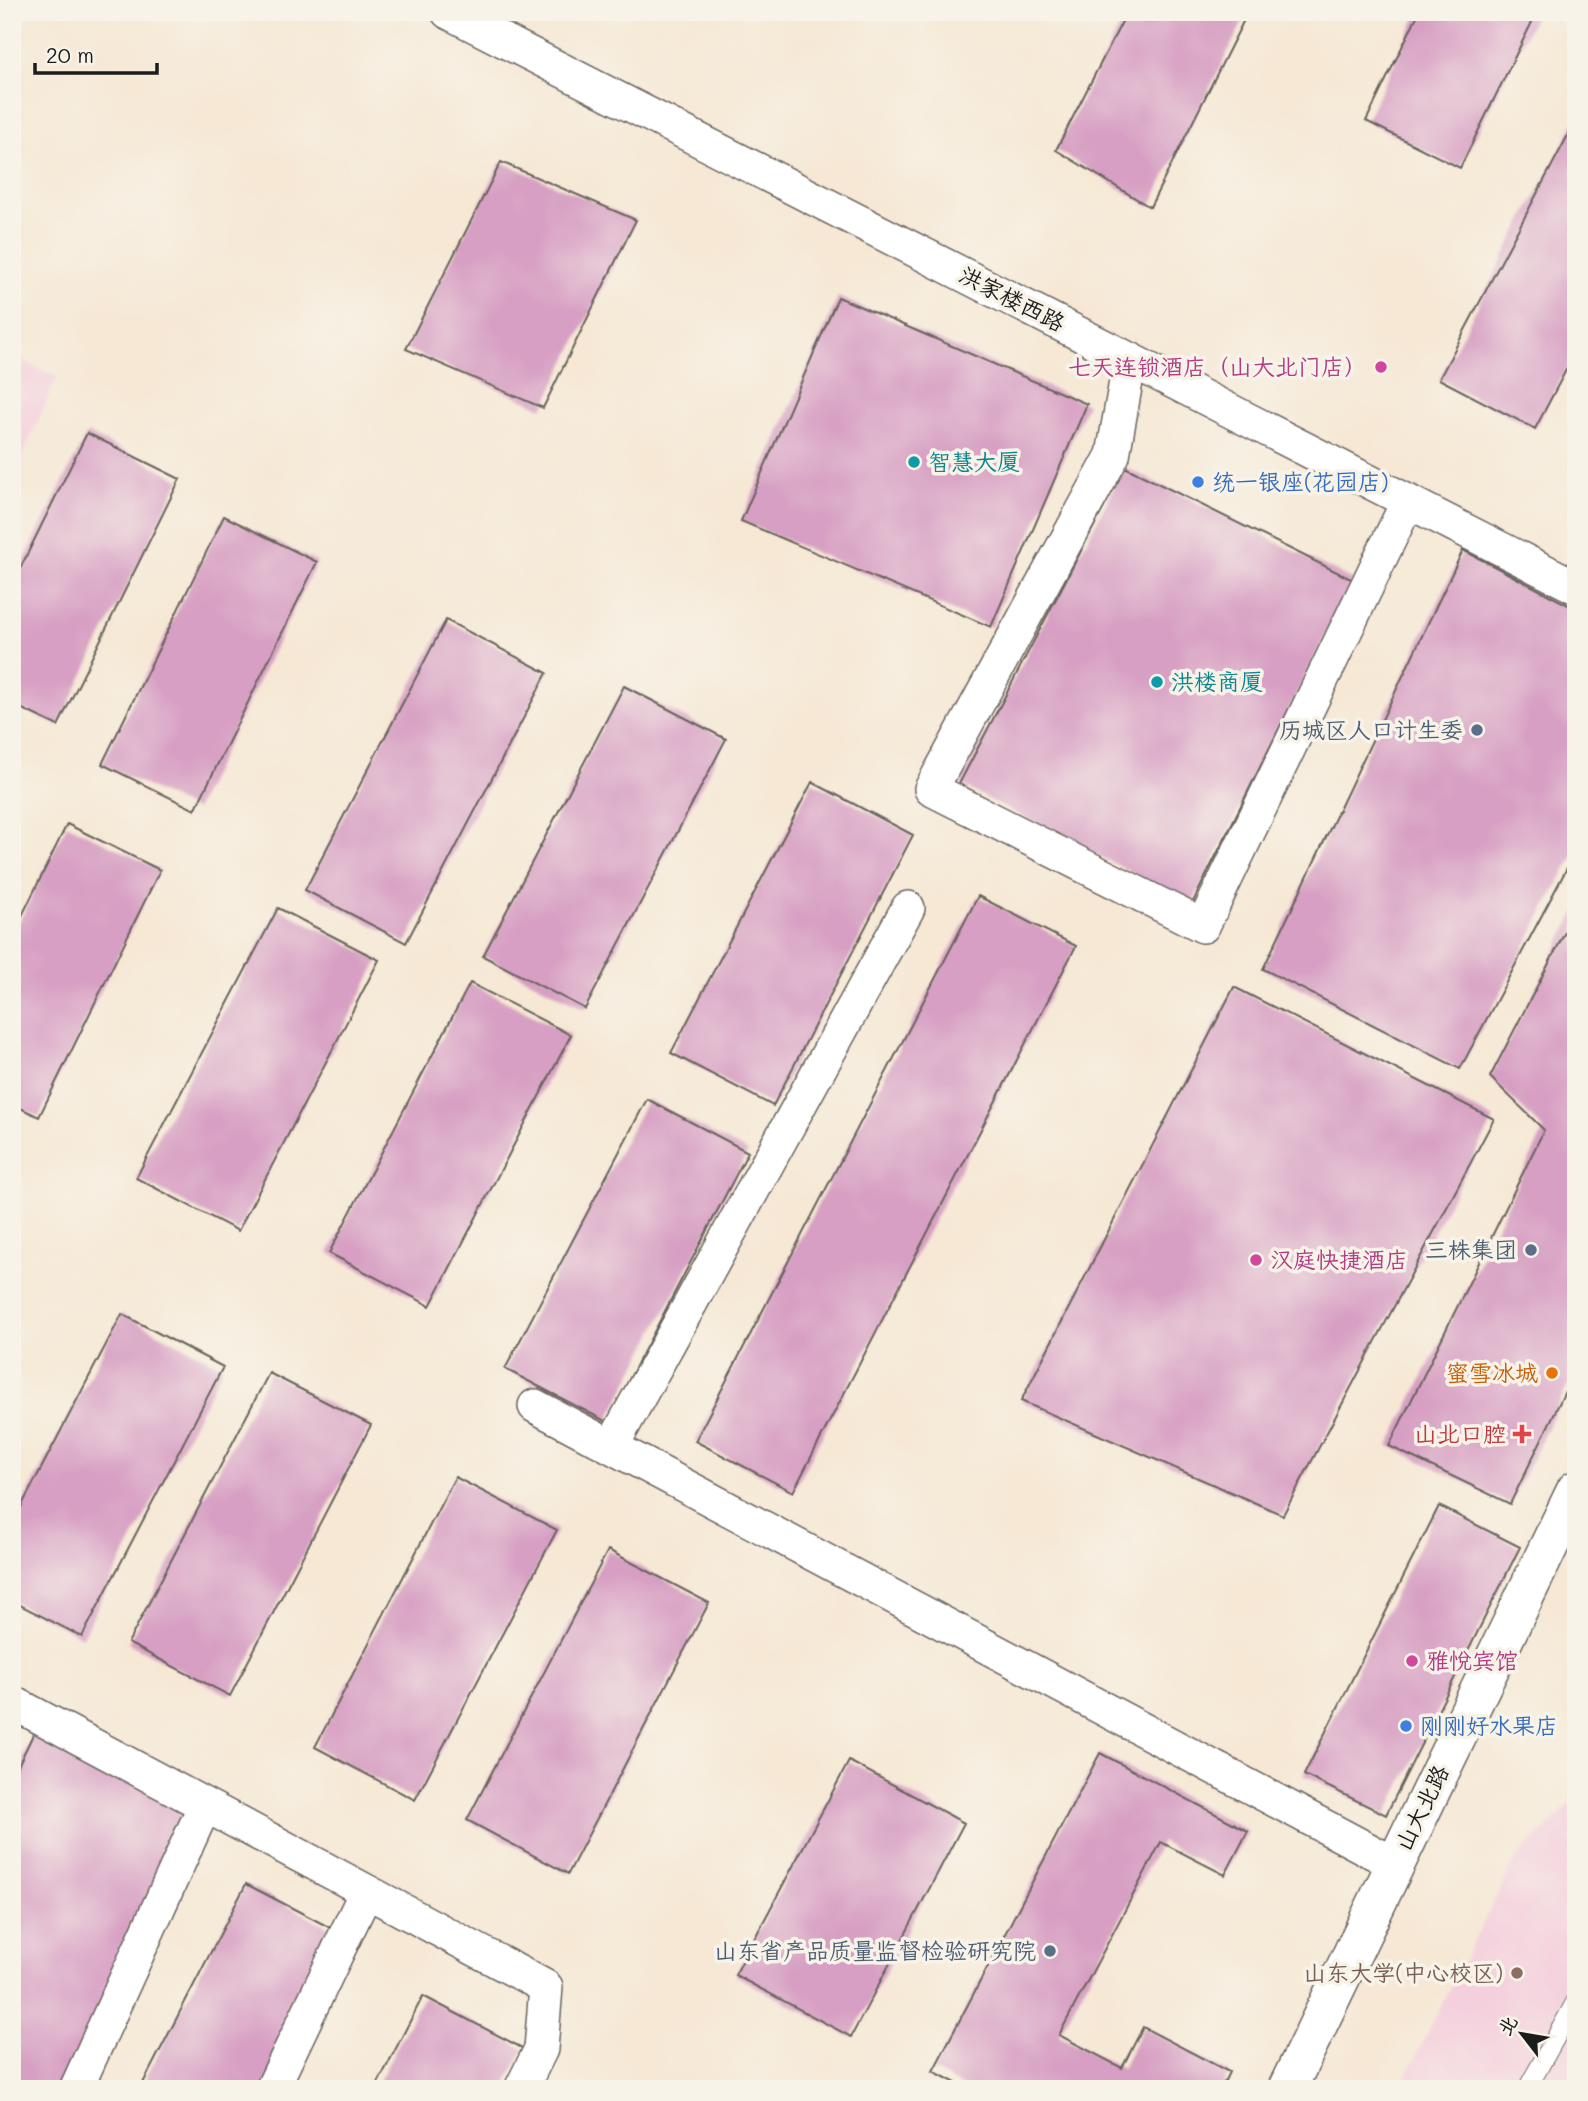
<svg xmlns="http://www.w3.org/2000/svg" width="1588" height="2101" font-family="Mali,'LXGW WenKai TC',sans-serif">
  <rect width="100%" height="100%" fill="#f7f3e8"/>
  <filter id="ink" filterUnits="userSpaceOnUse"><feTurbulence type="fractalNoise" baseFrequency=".0143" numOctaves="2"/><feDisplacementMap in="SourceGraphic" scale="14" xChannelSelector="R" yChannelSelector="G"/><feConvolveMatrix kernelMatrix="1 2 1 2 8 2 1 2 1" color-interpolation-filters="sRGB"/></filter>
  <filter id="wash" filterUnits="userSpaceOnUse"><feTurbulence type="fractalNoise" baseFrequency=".00686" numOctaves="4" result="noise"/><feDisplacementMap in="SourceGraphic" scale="28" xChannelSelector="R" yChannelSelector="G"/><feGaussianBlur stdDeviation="1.57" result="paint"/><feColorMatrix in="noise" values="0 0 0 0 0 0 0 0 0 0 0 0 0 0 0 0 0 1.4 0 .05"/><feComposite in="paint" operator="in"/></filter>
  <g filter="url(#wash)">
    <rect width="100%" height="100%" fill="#f6e8d5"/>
    <path fill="#f4cfdd" d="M12 355 57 377 12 480Z
      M1576 1798V2089H1399L1516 1858Z"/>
    <g id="blocks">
      <path fill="#d79fc3" d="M1127 12H1248L1150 207 1056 150Z
        M1419 12H1537L1460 168 1366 121Z
        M1576 120V351L1535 429 1439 379Z
        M501 162 636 220 543 408 406 349Z
        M838 297 1087 404 991 627 741 521Z
        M87 433 180 479 58 726 12 704V585Z
        M1125 467 1353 580 1192 904 959 784Z
        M224 516 317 562 195 810 102 764Z
        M1463 550 1576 609V851L1460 1069 1263 969Z
        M446 620 547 673 406 943 305 890Z
        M624 686 726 739 585 1009 483 956Z
        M812 782 913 835 773 1106 671 1053Z
        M67 824 160 870 39 1117 12 1104V936Z
        M978 896 1076 946 793 1492 695 1441Z
        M278 908 379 960 238 1231 136 1178Z
        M1576 911V1369L1510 1504 1389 1446 1544 1130 1490 1077Z
        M470 983 571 1035 430 1306 329 1253Z
        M1234 987 1494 1119 1283 1515 1021 1401Z
        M647 1099 748 1152 607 1422 505 1369Z
        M122 1314 223 1367 82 1637 12 1601V1524Z
        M269 1373 371 1425 230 1696 128 1643Z
        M455 1477 557 1530 415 1800 315 1747Z
        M1439 1506 1520 1547 1386 1815 1304 1775Z
        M608 1550 709 1603 568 1874 467 1820Z
        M40 1720 202 1809 65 2089H12V1778Z
        M1100 1753 1248 1831 1225 1875 1161 1842 1059 2035 1122 2068 1143 2027 1229 2072 1221 2089H967L933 2071Z
        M849 1761 964 1823 851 2037 735 1975Z
        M246 1884 348 1937 268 2089H140Z
        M423 1996 524 2049 503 2089H375Z"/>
    </g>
  </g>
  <g filter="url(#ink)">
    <use href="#blocks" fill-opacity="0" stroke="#68635d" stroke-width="2"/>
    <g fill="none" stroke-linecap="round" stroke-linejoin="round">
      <defs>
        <path id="lane" d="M1527 2089 1576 2001"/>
        <path id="street" d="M448 12 1576 587
          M1130 359 1113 455 931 789 1203 926 1408 501
          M535 1406 1395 1864
          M612 1446 908 908
          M12 1702 546 1987 541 2049 521 2089
          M76 2089 205 1805
          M272 2089 366 1892"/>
        <path id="secondary" d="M1287 2089 1576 1490"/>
      </defs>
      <use href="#lane" stroke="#68635d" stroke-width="20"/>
      <use href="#street" stroke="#68635d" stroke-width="36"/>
      <use href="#secondary" stroke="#68635d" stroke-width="41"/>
      <use href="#lane" stroke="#fff" stroke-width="18"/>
      <use href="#street" stroke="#fff" stroke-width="33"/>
      <use href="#secondary" stroke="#fff" stroke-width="38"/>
    </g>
  </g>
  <g fill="#d1479c" stroke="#f7f3e8" stroke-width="2.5">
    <circle cx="1381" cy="367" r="7"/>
    <circle cx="1256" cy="1260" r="7"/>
    <circle cx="1412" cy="1661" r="7"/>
  </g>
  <g fill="#0f9aa8" stroke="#f7f3e8" stroke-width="2.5">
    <circle cx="914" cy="462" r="7"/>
    <circle cx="1157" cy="682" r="7"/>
  </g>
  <g fill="#3f7fe0" stroke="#f7f3e8" stroke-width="2.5">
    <circle cx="1198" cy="482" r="7"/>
    <circle cx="1406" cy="1726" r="7"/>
  </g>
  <g fill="#5c6f8a" stroke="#f7f3e8" stroke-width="2.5">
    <circle cx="1477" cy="730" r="7"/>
    <circle cx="1531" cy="1250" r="7"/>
    <circle cx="1050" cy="1951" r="7"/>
  </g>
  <circle fill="#e8710a" stroke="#f7f3e8" stroke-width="2.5" cx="1552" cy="1373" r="7"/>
  <path fill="#e0444e" stroke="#f7f3e8" stroke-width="2.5" d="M1518.5 1423.5h7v7h7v7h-7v7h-7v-7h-7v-7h7z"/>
  <circle fill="#8d6e63" stroke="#f7f3e8" stroke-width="2.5" cx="1517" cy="1973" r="7"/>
  <g text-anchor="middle" stroke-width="7" stroke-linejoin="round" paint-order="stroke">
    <g font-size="23" fill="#1c1c1c" stroke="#f7f3e8">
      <text transform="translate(1012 299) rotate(27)" y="8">洪家楼西路</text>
      <text transform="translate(1422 1808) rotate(-64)" y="8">山大北路</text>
    </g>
    <g font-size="23" fill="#b23c85" stroke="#f7f3e8" text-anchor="start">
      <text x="1367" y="375" text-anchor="end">七天连锁酒店（山大北门店）</text>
      <text x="1270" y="1268">汉庭快捷酒店</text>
      <text x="1426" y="1669">雅悦宾馆</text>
    </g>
    <g font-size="23" fill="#0d838f" stroke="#f7f3e8" text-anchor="start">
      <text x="928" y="470">智慧大厦</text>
      <text x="1171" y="690">洪楼商厦</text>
    </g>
    <g font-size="23" fill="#366cbe" stroke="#f7f3e8" text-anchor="start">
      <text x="1212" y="490">统一银座(花园店)</text>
      <text x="1420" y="1734">刚刚好水果店</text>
    </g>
    <g font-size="23" fill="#4e5e75" stroke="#f7f3e8" text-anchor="end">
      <text x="1463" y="738">历城区人口计生委</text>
      <text x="1517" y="1258">三株集团</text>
      <text x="1036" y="1959">山东省产品质量监督检验研究院</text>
    </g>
    <g font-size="23" fill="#c56008" stroke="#f7f3e8" text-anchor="end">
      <text x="1538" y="1381">蜜雪冰城</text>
    </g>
    <g font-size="23" fill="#be3a42" stroke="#f7f3e8" text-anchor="end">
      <text x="1506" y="1442">山北口腔</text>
    </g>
    <g font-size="23" fill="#785e54" stroke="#f7f3e8" text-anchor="end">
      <text x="1503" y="1981">山东大学(中心校区)</text>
    </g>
  </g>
  <rect width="1588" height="2101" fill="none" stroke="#f7f3e8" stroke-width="42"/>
  <g transform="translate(1522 2034) rotate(301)" stroke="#f7f3e8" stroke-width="5" paint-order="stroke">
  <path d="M0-5L12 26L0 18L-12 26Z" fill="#1c1c1c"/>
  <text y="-10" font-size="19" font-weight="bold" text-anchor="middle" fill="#1c1c1c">北</text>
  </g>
  <path d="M35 63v10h122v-10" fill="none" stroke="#1c1c1c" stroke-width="3.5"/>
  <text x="46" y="63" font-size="21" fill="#1c1c1c" stroke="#f7f3e8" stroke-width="5" paint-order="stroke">20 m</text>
</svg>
